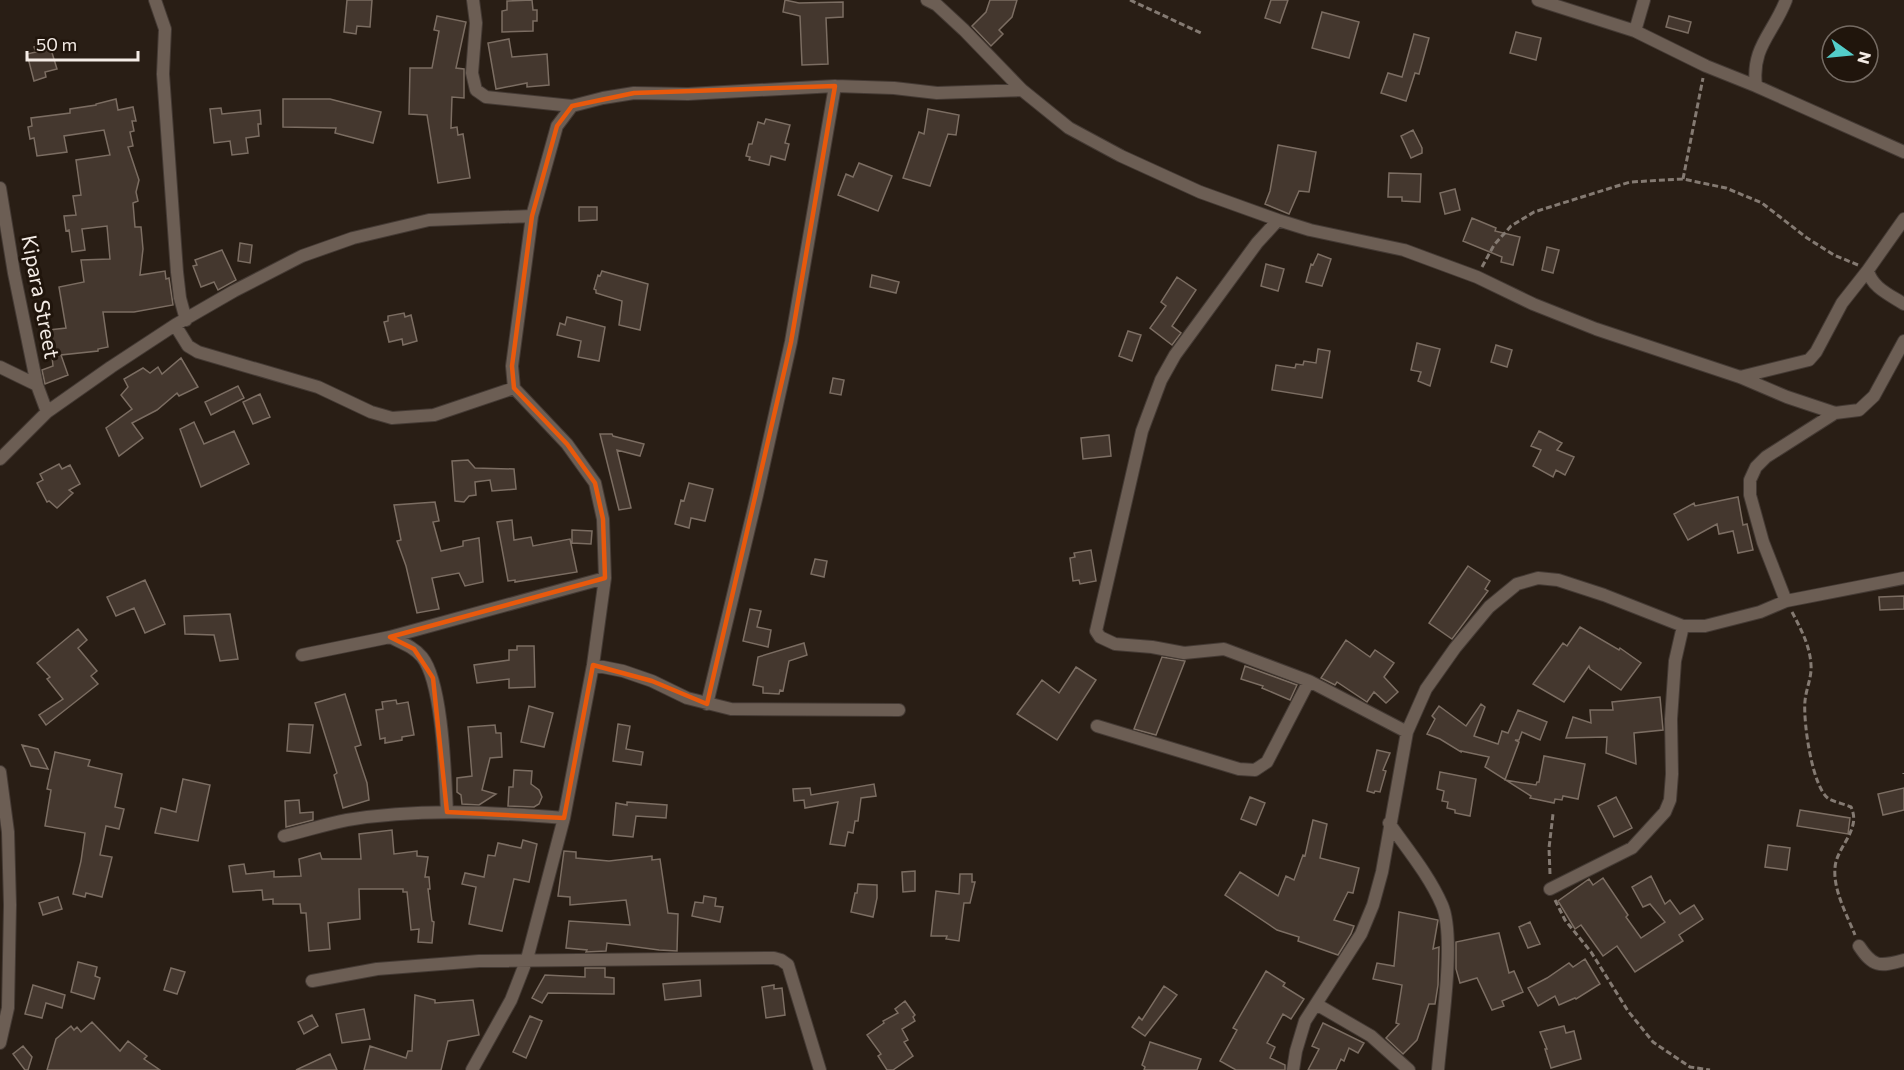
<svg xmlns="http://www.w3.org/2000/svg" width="1904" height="1070" font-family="Commissioner,sans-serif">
  <rect width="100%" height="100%" fill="#291e15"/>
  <path fill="#44372e" stroke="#7b6d62" stroke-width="1.5" d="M347 0H372L370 27 357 26 356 34 344 32Z
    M532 0 533 10H537V21H533V31L502 32V11L507 10V1Z
    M785 0 799 3 843 2V17L826 18 828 64 802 65 800 16 783 12Z
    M990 0H1017L1012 17 999 30 1003 34 991 46 972 26 986 12Z
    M1271 0H1288L1280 23 1265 18Z
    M1322 12 1359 22 1349 58 1312 48Z
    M437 16 466 22 456 68 464 69V98L452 97 451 128 457 127 458 135 463 134 470 178 438 183 427 115 409 114 410 68H432L439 31 434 30Z
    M1669 16 1691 22 1688 33 1666 27Z
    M1516 32 1541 38 1536 60 1510 53Z
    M1414 34 1429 38 1419 74 1415 73 1406 101 1381 93 1388 73 1402 77Z
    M509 39 512 57 547 54 549 85 527 87V83L496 89 488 43Z
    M49 43 57 69 45 72 46 77 34 81 27 54 36 52 34 47Z
    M116 99 118 110 133 107 136 121H132L134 131 130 132 133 146 128 147 139 180 136 192 138 201 133 203 135 227H141L143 249 140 275 165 271 166 279 169 278 173 305 134 312H103L108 347 98 349V351L61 355 68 375 45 384 42 370 53 366 49 330 66 328 59 287 84 282 81 260 110 259 107 226 82 229 85 250 72 252 69 230 66 231 64 216 76 215 73 196 81 195 76 160 110 155 104 130 64 136 67 152 37 156 34 138 30 139 28 127 32 126 31 118 70 113V109L96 105V104Z
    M283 99H330L381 112 373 143 335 133 336 128 283 127Z
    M221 108 222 114 260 110 261 124H258L259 136 246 138 248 153 232 155 230 141 214 143 210 109Z
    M928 109 959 115 956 135 948 134 930 186 903 178 919 132 924 134Z
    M766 119 790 125 785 143 789 144 785 160 771 156 769 165 749 160 750 157 746 156 749 144H752L758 122 764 124Z
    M1413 130 1422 148V153L1411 158 1401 136Z
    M1278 145 1316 152 1309 192 1299 191 1289 214 1265 204 1270 191Z
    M859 163 892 176 878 211 838 195 846 174 853 177Z
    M1389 173 1421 174 1420 202 1402 201V197H1388Z
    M1455 189 1460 210 1445 214 1440 193Z
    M579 207H597V220L579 221Z
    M1472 218 1496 228 1495 231 1520 237 1513 265 1501 262 1502 257 1463 241Z
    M240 243 252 245 250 263 238 261Z
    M1547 247 1559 250 1553 273 1542 270Z
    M222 250 236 280 218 290 214 282 201 287 193 266 197 265 195 260Z
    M1318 254 1331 259 1322 286 1306 282 1311 264 1313 265Z
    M1266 264 1284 269 1278 291 1261 286Z
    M602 271 648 284 640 330 619 325 622 301 596 293V290L594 289 598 275 600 276Z
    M872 275 899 282 896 293 870 287Z
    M1177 277 1196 290 1172 326 1181 333 1172 345 1150 328 1166 306 1161 302Z
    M404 313 405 317 411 315 417 341 403 345 402 339 389 342 384 322 388 321V316Z
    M567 317 605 327 599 361 578 357 581 341 557 335 560 323 565 325Z
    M1128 331 1141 335 1132 361 1119 356Z
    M1417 343 1440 349 1430 386 1418 381 1421 372 1411 370Z
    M1496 345 1512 350 1507 367 1491 362Z
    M1318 349 1330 351 1322 398 1272 390 1276 365 1295 368 1296 364 1303 365 1304 361 1316 363Z
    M181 358 198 387 179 396 177 393 157 410 132 423 143 438 119 456 106 428 132 409 121 395 128 387 124 379 143 368 150 373 158 367 162 374Z
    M833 378 844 380 841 395 830 393Z
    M238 386 244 398 211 415 205 402Z
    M260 394 270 417 253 424 243 402Z
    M194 422 204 444 234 431 249 464 201 487 180 429Z
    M1539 431 1562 443 1557 450 1574 457 1565 475 1556 470 1553 477 1533 466 1541 450 1531 446Z
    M600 434H612L613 436 644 444 640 456 617 450 631 508 619 510Z
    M1109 435 1111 456 1083 459 1081 438Z
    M468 460 475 468 514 469 516 489 492 491 490 480 475 482 476 495 469 496 464 502 455 501 452 461Z
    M59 464 62 469 70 465 80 484 69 490 73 493 57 508 49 501 47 502 37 483 43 480 40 474Z
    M689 483 713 489 705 521 691 518 689 528 675 524 681 500 684 501Z
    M1738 497 1743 525 1747 524 1753 550 1738 553 1733 531 1719 534 1717 524 1688 540 1674 514 1694 503 1695 506Z
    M435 502 439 521 433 522 441 551 463 546V541L479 538 483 582 465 586 459 573 432 578 439 609 417 613 406 566 397 541 401 540 394 505Z
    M512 520 514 540 531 537 533 546 570 539 577 572 515 582V580L508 581 497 522Z
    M572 530 592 531 591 544 572 543Z
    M1091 550 1096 581 1080 584 1079 580 1073 581 1070 558 1075 557 1074 553Z
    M815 559 827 561 824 577 811 574Z
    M1468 566 1490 581 1485 589 1488 591 1452 639 1429 623Z
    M145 580 165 624 145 633 134 608 116 616 107 597Z
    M1904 596V609L1880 610 1879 597Z
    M750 609 761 611 757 627 771 630 768 647 743 641Z
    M230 614 238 659 220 661 214 635 185 634 184 616Z
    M1580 627 1619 650 1620 648 1641 663 1621 690 1590 669 1589 666 1564 702 1533 684 1563 643 1567 646Z
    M78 629 87 640 78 648 97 671 91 676 98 684 46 725 39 715 63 699 47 679 50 677 37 663Z
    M1346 640 1370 657 1375 650 1394 663 1384 677 1398 692 1386 703 1374 692 1367 702 1337 682 1335 685 1321 678Z
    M804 643 807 655 789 661 783 691 780 690 779 694 763 693V687L753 685 758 657Z
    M517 646H534L535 687 509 688V679L477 683 474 665 509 660V650H517Z
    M1162 657 1185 661 1156 735 1134 729Z
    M1245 666 1297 685 1290 700 1262 688 1263 686 1241 679Z
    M1076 667 1096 680 1057 740 1017 714 1042 680 1059 693Z
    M345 694 361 745 355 747 367 783 369 800 343 808 334 775 337 773 315 703Z
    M1660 697 1663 730 1634 733 1636 764 1606 753 1607 737 1566 738 1573 717 1591 723 1590 710H1613L1612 702Z
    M396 700 397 704 408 702 414 735 402 737V740L385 743V738L380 739 376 710 383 709 382 702Z
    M1481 704 1485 707 1474 736 1498 744 1502 731 1508 733 1518 710 1547 722 1540 740 1522 732 1519 740H1515L1519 742 1505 780 1536 785 1537 782H1539L1544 756 1585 764 1578 799 1563 796 1562 800 1555 799 1554 803 1530 798 1531 796 1485 767 1489 757 1461 751V752L1440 739 1427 734 1435 719 1432 716 1439 706 1466 726Z
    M529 706 553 713 544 747 521 742Z
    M289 724 313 725 310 753 287 751Z
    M618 724 630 726 626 749 643 752 641 765 613 761Z
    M495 725 496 733H501L502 757 490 758 482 790 496 794 479 805 462 804 461 795 457 792V778L472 776 468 727Z
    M22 745 38 749 48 769 31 766Z
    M1377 750 1390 753 1383 770 1386 771 1380 792 1375 791 1374 793 1367 791Z
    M55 752 90 760 88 766 122 774 115 807 124 809 119 829 106 826 100 855 112 857 102 897 86 893 85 897 73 894 81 861 85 833 45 826 51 790 47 789Z
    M514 770 532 771 531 784 539 790 542 797 539 804 534 807 508 806 509 787H513Z
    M1440 772 1476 779 1470 816 1455 813V810L1447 808 1448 802 1442 801 1444 791 1437 789Z
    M183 779 210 785 198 841 155 833 161 808 176 812Z
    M874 784 876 796 861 798 858 821H855L853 833 848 832 845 846 830 844 838 802 805 808 804 800 794 801 793 789 810 788 811 795Z
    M1904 788V810L1883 815 1878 794Z
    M1250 797 1265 803 1256 825 1241 819Z
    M1616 797 1632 828 1614 837 1598 806Z
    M299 800 300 813 313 812V820L286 827 285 801Z
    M627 802 667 805 666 818 636 816 633 837 613 835 616 803 627 805Z
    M1800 810 1850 818 1848 834 1797 826Z
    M1313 820 1327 824 1320 858 1359 868 1353 893 1348 892 1334 920 1354 926 1351 934 1338 955 1298 941 1299 937 1277 930 1225 895 1240 872 1278 896 1286 876 1294 880 1303 855 1305 856Z
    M392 830 394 854 417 851V856L428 857 425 877H429L430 889H428L432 921 434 922 432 943 418 942 419 929 411 930 407 892H403V889H359L360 919 328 923 330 949 309 951 306 913H301L300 904H273V899L263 900 262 890 233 892 229 866 244 864 246 874 274 871V877L301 876 299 859 320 853 322 859H361L359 834Z
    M523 840 537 844 529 882 514 879 502 931 469 924 476 887 462 884 465 873 484 877 488 855 495 856 498 843 521 848Z
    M1768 845 1790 848 1787 870 1765 867Z
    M564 851 576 852V858L609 861 652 856V860L660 859 668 913 678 914 677 951 659 950 607 943 606 951 586 952 587 950 566 948 569 921 630 925 626 900 570 905V897L558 896Z
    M915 871V891L903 892 902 872Z
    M960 874H972V882H975L970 903H964L959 941 946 939 947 936H931L936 891 959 894Z
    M1651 876 1665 904 1670 900 1680 914 1694 905 1703 919 1679 935 1683 941 1635 972 1617 946 1603 956 1581 925 1575 929 1558 901 1589 879 1593 885 1603 878 1628 915 1626 917 1641 938 1665 922 1650 904 1643 907 1632 887Z
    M858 884 877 885V898L873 917 851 912 855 893H857Z
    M704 896 716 898 715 906 723 907 720 922 692 916 695 902 703 903Z
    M58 897 62 909 43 915 39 903Z
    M1399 912 1438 920 1433 949 1439 947 1438 985 1435 1004H1429L1417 1040 1403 1054 1386 1038 1399 1024 1396 1023 1402 985 1373 979 1377 963 1394 966Z
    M1530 922 1540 944 1528 948 1519 927Z
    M1499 933 1509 973 1514 971 1523 992 1502 1001 1504 1006 1492 1010 1477 978 1460 983 1456 969V942Z
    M1585 959 1600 984 1576 999 1575 998 1559 1005 1555 996 1538 1006 1528 988 1547 978 1569 963 1573 967Z
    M78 962 97 967 95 976 100 978 94 999 71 992Z
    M171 968 185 972 177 994 164 990Z
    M585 968H605V977L614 978V994L548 993 542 1003 532 998 545 975 585 977Z
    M1266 971 1285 983 1283 986 1304 999 1291 1019 1283 1014 1267 1043 1275 1047 1270 1058 1285 1065V1070H1236L1220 1061 1237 1030 1233 1028Z
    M700 980 701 996 665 1000 663 984Z
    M33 985 65 995 62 1008 46 1003 42 1018 25 1014Z
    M774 985V989L782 988 785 1015 766 1018 762 987Z
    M1164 986 1177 995 1145 1036 1132 1027 1139 1017 1142 1020Z
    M415 995 435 1000V1003L473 1000 479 1035 448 1041 441 1070H364L370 1046 406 1058 408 1051H412Z
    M905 1001 915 1015 913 1017 915 1021 902 1029 908 1040 904 1042 913 1056 893 1070H887L878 1056 881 1054 867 1035 884 1023 883 1021 898 1013 895 1009Z
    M364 1009 370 1039 342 1043 336 1014Z
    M312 1015 318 1026 304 1034 298 1022Z
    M530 1016 542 1021 526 1058 513 1052Z
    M92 1022 120 1051 128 1041 147 1056 144 1059 160 1070H47L56 1039 71 1026 74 1030 77 1027 81 1032Z
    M1323 1023 1364 1043 1358 1053 1349 1048 1344 1061 1341 1059 1336 1070H1308L1319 1049 1312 1046Z
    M1564 1026 1566 1033 1574 1031 1581 1059 1551 1068 1545 1049H1547L1540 1032Z
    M1150 1042 1201 1059 1197 1070H1144L1145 1067 1142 1065Z
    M23 1046 32 1057 28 1070H25L13 1054Z
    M330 1054 337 1070H296Z"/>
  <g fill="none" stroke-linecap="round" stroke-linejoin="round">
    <defs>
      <path id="minor" d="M155 0 165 29 163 74 177 272 180 298 186 320
        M473 0 476 23 472 73 476 90 486 97 572 106
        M927 0 937 5 964 30 1022 90 1069 128 1121 156 1200 192 1278 220 1310 230 1404 250 1477 277 1533 304 1596 329 1740 377 1787 397 1835 413 1859 410 1874 396 1904 341
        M1538 0 1635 31 1706 66 1756 86
        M1786 0C1773 34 1751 47 1756 86L1904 152
        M1635 31 1644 0
        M0 188 14 273 37 385 47 412
        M1904 219 1868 270C1871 287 1890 295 1904 304
        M1278 220 1257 243 1175 355 1161 380 1142 431 1096 631 1100 637 1115 644 1152 647 1184 653 1224 649 1309 681 1407 732
        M175 325 188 346 198 352 318 387 371 412 392 418 434 415 514 388
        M0 367 37 385
        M1740 377 1809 360 1816 352 1842 303 1868 270
        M0 459 47 412 111 367 175 325 234 291 302 256 353 238 429 220 532 216
        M1786 601 1763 542 1750 495V480L1756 467 1766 457 1835 413
        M390 637C402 643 414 647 422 657 443 683 445 777 447 812
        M302 655 390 637 605 578
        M593 665 623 671 652 681 687 698 731 709 899 710
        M707 704 757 495 791 342 835 86
        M1097 726 1239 769 1255 770 1267 762 1309 681
        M0 772 8 832 10 905 8 1008 0 1043
        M1389 823C1407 849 1429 875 1442 905 1456 937 1441 1032 1438 1070
        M284 836C305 831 326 824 347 820 419 808 491 812 564 818
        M1550 889 1632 848 1665 812 1670 800 1672 774 1671 719 1675 661 1683 626
        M1859 946C1873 967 1879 967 1904 960
        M312 981 377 969 479 961 774 958 781 960 788 965 820 1070
        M1316 1004 1371 1036 1409 1070
        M472 1070 511 1000 527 959 564 818 593 665 605 578 603 519 595 483 567 444 514 388 512 366 532 216 557 126 572 106 603 98 634 93 688 94 835 86 894 88 937 93 1022 90
        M1293 1070 1296 1051 1305 1021 1361 934 1373 905 1382 872 1407 732 1426 689 1455 648 1489 607 1517 584 1538 578 1558 580 1604 595 1683 626H1705L1760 612 1786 601 1904 578"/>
    </defs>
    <use href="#minor" stroke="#443a34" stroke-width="14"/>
    <path stroke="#847a72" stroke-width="3" stroke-dasharray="6 3" stroke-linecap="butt" d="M1130 0 1203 34
      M1683 179 1703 78
      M1482 267 1494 245 1511 226 1534 212 1630 182 1683 179 1726 188 1762 203 1807 238 1834 255 1858 265
      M1792 612C1801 629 1810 646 1811 665 1812 677 1806 689 1805 701 1803 721 1812 788 1829 799 1835 802 1844 804 1851 807 1862 830 1836 847 1835 868 1833 890 1847 915 1855 935
      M1904 774V773
      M1550 874 1549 848 1553 814
      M1555 900 1565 920 1591 952 1628 1011 1653 1042 1690 1067 1710 1070"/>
    <use href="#minor" stroke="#6c5e54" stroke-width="12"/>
  </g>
  <path fill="none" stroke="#e8590c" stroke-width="4.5" stroke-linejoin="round" d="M835 86 791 342 707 704 652 681 593 665 564 818 447 812 433 678 414 649 390 637 605 578 603 519 595 483 567 444 514 388 512 366 532 216 557 126 572 106 634 93Z"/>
  <g text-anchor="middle" stroke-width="6" stroke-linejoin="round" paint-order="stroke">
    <g font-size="21" fill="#f4ece6" stroke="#20150c">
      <text transform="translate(40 297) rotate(79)" y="7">Kipara Street</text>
    </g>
  </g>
  <g transform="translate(1850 54) rotate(105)"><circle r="28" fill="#20150c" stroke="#756b63" stroke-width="1.5"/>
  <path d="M0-4.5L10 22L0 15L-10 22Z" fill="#53cdca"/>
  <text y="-9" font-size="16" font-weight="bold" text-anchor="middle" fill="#f4ece6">N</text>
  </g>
  <path d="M27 51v9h111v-9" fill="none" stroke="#f4ece6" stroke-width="3"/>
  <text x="36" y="51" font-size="18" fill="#f4ece6" stroke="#20150c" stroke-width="4.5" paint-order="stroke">50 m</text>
</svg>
